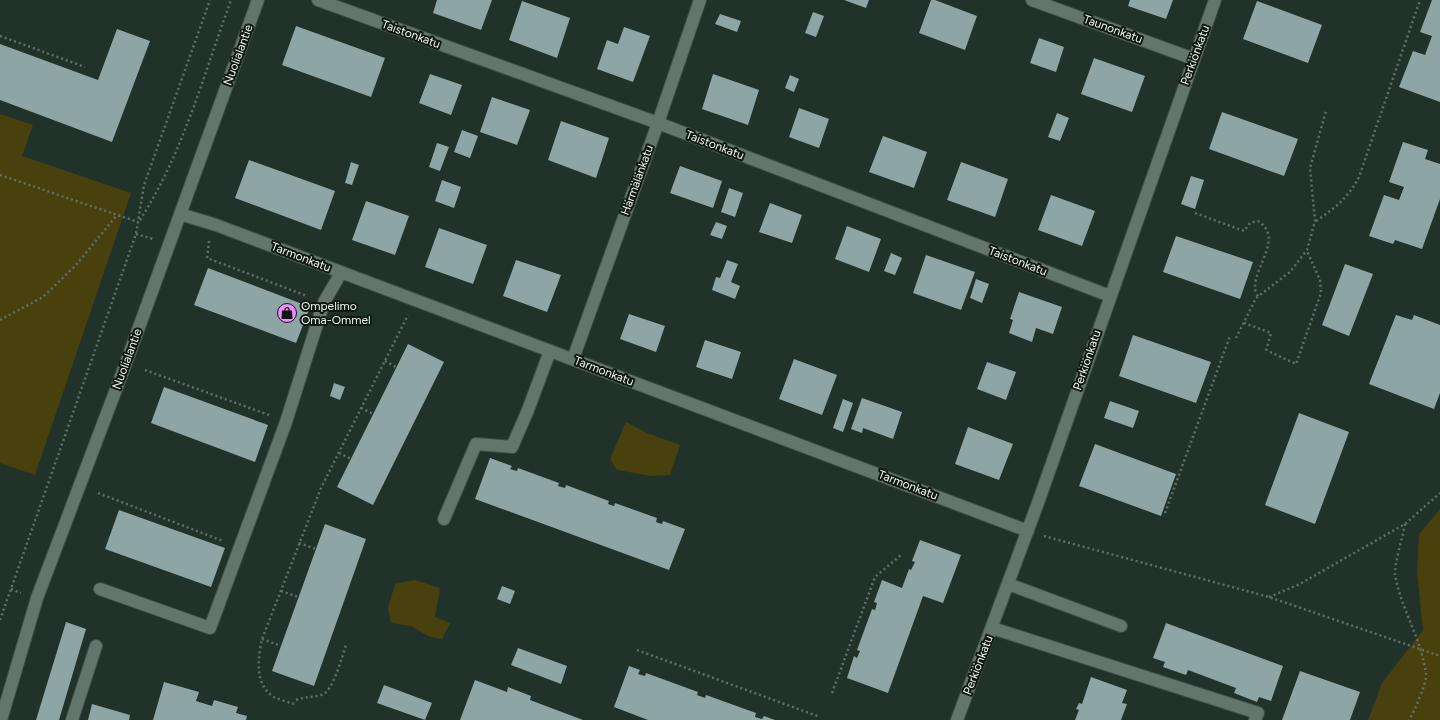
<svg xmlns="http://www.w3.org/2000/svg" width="1440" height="720" font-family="Figtree,sans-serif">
  <rect width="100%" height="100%" fill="#21322a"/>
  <path fill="#48400d" d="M0 114 33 125 22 156 131 193 35 475 0 463Z
    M626 422 647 433 680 445 670 475 651 476 617 470 610 459Z
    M1440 509V720H1368L1382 683 1423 630 1417 573 1419 534Z
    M415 580 440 588 435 617 450 623 442 639 430 637 411 626 391 623 388 608 395 584Z"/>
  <path fill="#8da5a5" d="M437 0H492L481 30 433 13Z
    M844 0H869L866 8Z
    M931 0H935L977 16 965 50 919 33Z
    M1130 0H1173L1166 19 1128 6Z
    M1432 0H1440V102L1399 87 1413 51 1425 55 1432 36 1420 32Z
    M522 1 570 18 557 58 509 40Z
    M1257 1 1322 25 1308 63 1243 39Z
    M813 12 824 16 816 37 805 33Z
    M720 14 741 21 737 32 715 24Z
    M296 26 385 58 371 97 282 65Z
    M624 27 650 36 633 82 597 69 607 40 618 44Z
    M117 29 150 41 112 142 0 100V44L98 80Z
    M1039 38 1064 47 1056 72 1030 63Z
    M1094 58 1145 76 1132 112 1081 94Z
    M430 74 462 85 451 115 419 103Z
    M713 74 759 90 748 125 702 109Z
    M790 75 799 79 794 92 785 88Z
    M492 97 530 110 517 145 480 132Z
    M799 108 829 119 819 148 789 137Z
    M1222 112 1298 139 1284 176 1209 149Z
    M1057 113 1069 118 1060 141 1048 137Z
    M561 121 609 138 596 178 548 160Z
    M462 130 478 136 470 158 454 152Z
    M883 136 927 152 914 188 869 172Z
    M1403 142 1428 150 1425 159 1440 164V199L1422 249 1395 240 1393 244 1369 236 1384 195 1399 200 1404 187 1389 182Z
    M437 143 449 147 440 171 429 167Z
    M249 160 335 191 321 230 235 198Z
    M351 162 359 165 352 185 345 183Z
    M961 162 1008 179 995 217 947 200Z
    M680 166 722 181 713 208 670 193Z
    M1191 176 1204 180 1195 209 1181 204Z
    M442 180 461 187 454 208 435 201Z
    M729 188 743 193 735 217 721 212Z
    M1051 195 1095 211 1082 246 1038 230Z
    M366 201 409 216 395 255 352 240Z
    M770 203 802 215 792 243 759 232Z
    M716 222 727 226 722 239 710 235Z
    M847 226 881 239 869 272 835 259Z
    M439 228 487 245 473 284 425 267Z
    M1176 236 1253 262 1240 299 1163 272Z
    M891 253 902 258 895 275 884 271Z
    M926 255 975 272 961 310 913 293Z
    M516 260 561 275 547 312 503 296Z
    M727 260 738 264 731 282 740 286 735 299 712 290 716 277 720 278Z
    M1345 264 1373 274 1349 336 1322 325Z
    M208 268 310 307 296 343 194 305Z
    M976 279 989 284 982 303 970 298Z
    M1019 292 1062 307 1053 334 1036 328 1032 342 1009 333 1013 320 1010 319Z
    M629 314 665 326 656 352 620 339Z
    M1396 315 1412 320 1414 315 1440 325V393L1434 409 1369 384Z
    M1133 335 1211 362 1196 403 1119 376Z
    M705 340 741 352 732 379 696 367Z
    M408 344 444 362 373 505 337 487Z
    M794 359 837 375 822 415 779 399Z
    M987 362 1016 372 1006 400 977 389Z
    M334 383 345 387 340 400 330 396Z
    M164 387 268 425 255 462 151 423Z
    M862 398 902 412 893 439 863 428 862 433 851 429Z
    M843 399 853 403 843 432 833 428Z
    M1110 401 1139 411 1133 428 1104 418Z
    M1299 413 1349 432 1315 524 1265 505Z
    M968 427 1013 444 999 480 955 464Z
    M1095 444 1176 474 1161 516 1079 486Z
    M490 458 512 466 510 469 517 471 518 468 559 483 558 486 565 488 566 485 609 501 608 504 614 506 615 503 657 518 656 522 662 524 663 521 685 529 669 570 475 499Z
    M119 510 225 548 211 587 105 549Z
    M325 524 366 539 314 686 272 671Z
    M920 540 961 555 943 603 923 596 888 693 847 678 854 656 857 658 860 651 857 650 872 609 875 610 877 603 874 602 882 580 902 588 909 569 911 570 915 562 912 561Z
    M502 586 515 591 510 604 497 599Z
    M66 622 86 629 59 720H36Z
    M1166 623 1283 666 1271 701 1259 697 1257 702 1234 693 1236 688 1188 670 1186 675 1163 667 1165 662 1153 658Z
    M518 648 567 666 561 684 511 665Z
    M629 666 640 670 638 674 645 676 646 673 698 692 697 695 705 698 706 695 756 713 755 717 762 719 764 716 775 720H648L614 707Z
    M1300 671 1360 692 1350 720H1282Z
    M1091 677 1127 690 1122 703 1127 704 1121 720H1075L1079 710 1076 709 1079 703 1082 704Z
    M475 680 507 692 508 687 531 696 530 700 583 720H460Z
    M164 682 199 692 196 701 212 706 214 700 238 707 236 713 247 716 246 720H153Z
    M384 685 432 703 425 720 377 703Z
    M92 704 130 715 129 720H88Z"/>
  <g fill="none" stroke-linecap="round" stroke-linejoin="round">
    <defs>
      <path id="minor" d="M318 0 658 123 1110 296
        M1032 0 1194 59
        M180 214 216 225 1028 531
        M573 359 658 123 700 0
        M444 519 476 444 512 447 528 410 550 351
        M1008 584 1121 626
        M100 589 210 628 286 422 324 302 341 273
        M992 628 1258 713 1255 720
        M1 720 37 598 126 363 258 0
        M72 720 96 646
        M957 720 1039 500 1215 0"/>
    </defs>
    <use href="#minor" stroke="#3f4f47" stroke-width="14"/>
    <path stroke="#607068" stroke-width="2.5" stroke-dasharray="2 3" stroke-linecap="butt" d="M0 36 85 67
      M0 175 138 222
      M1195 213 1244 231 1250 223 1258 221C1284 237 1254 267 1255 288 1255 290 1257 294 1258 297
      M140 220C183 153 204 74 231 0
      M1316 221C1335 208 1348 198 1359 177L1420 0
      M136 234 153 239
      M209 241 207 258 307 296
      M0 320 43 297 76 265 117 215
      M1244 323 1271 333 1266 351
      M1236 338 1256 298 1290 272 1307 250 1315 221 1310 168 1326 111
      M1270 352 1296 364 1321 293 1320 280 1307 251
      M385 361 396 367
      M145 370 269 415
      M361 408 373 414
      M339 453 351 459
      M98 493 223 541
      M1165 513 1230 336
      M1405 524C1403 536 1394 565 1395 575 1401 609 1422 640 1426 674 1427 683 1414 712 1409 720
      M1044 536 1269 597 1440 656
      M299 543 316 549
      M11 589 21 593
      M281 591 298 597
      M1269 597 1298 585 1405 524 1440 493
      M0 620 136 234 144 185 210 0
      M262 639 281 646
      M637 650 820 717
      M832 693 875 577 901 555
      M296 700C307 696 312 698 321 695 333 693 342 656 346 645
      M294 704C288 702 280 700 274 697 254 685 258 658 262 639L321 488 408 315"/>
    <use href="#minor" stroke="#63766d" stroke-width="12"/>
  </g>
  <defs>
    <symbol id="shop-disc" viewBox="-11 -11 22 22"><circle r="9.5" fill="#ed8cfa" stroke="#101814"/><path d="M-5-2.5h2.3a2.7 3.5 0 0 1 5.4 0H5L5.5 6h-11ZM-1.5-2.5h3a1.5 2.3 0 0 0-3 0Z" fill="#111"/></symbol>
  </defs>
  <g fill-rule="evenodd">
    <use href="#shop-disc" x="276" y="302" width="22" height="22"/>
  </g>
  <g text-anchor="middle" stroke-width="4" stroke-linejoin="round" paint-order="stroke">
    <g font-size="12" fill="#ebf6f0" stroke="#101814">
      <text transform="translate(1113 29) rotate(20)" y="4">Taunonkatu</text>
      <text transform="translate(411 34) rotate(20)" y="4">Taistonkatu</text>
      <text transform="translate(238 55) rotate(-70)" y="4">Nuolialantie</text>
      <text transform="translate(1195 55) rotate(-70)" y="4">Perkiönkatu</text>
      <text transform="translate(715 145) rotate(21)" y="4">Taistonkatu</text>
      <text transform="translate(637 180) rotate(-70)" y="4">Härmälänkatu</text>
      <text transform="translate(301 257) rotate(21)" y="4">Tarmonkatu</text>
      <text transform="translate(1018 261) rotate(21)" y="4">Taistonkatu</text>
      <text transform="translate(127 359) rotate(-70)" y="4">Nuolialantie</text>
      <text transform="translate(1087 360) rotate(-71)" y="4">Perkiönkatu</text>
      <text transform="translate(604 371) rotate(21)" y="4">Tarmonkatu</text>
      <text transform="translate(908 485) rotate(21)" y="4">Tarmonkatu</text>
      <text transform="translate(978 665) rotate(-69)" y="4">Perkiönkatu</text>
    </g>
    <g font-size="12" fill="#ebf6f0" stroke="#101814" text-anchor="start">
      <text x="301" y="310">Ompelimo<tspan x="301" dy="14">Oma-Ommel</tspan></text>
    </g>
  </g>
</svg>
